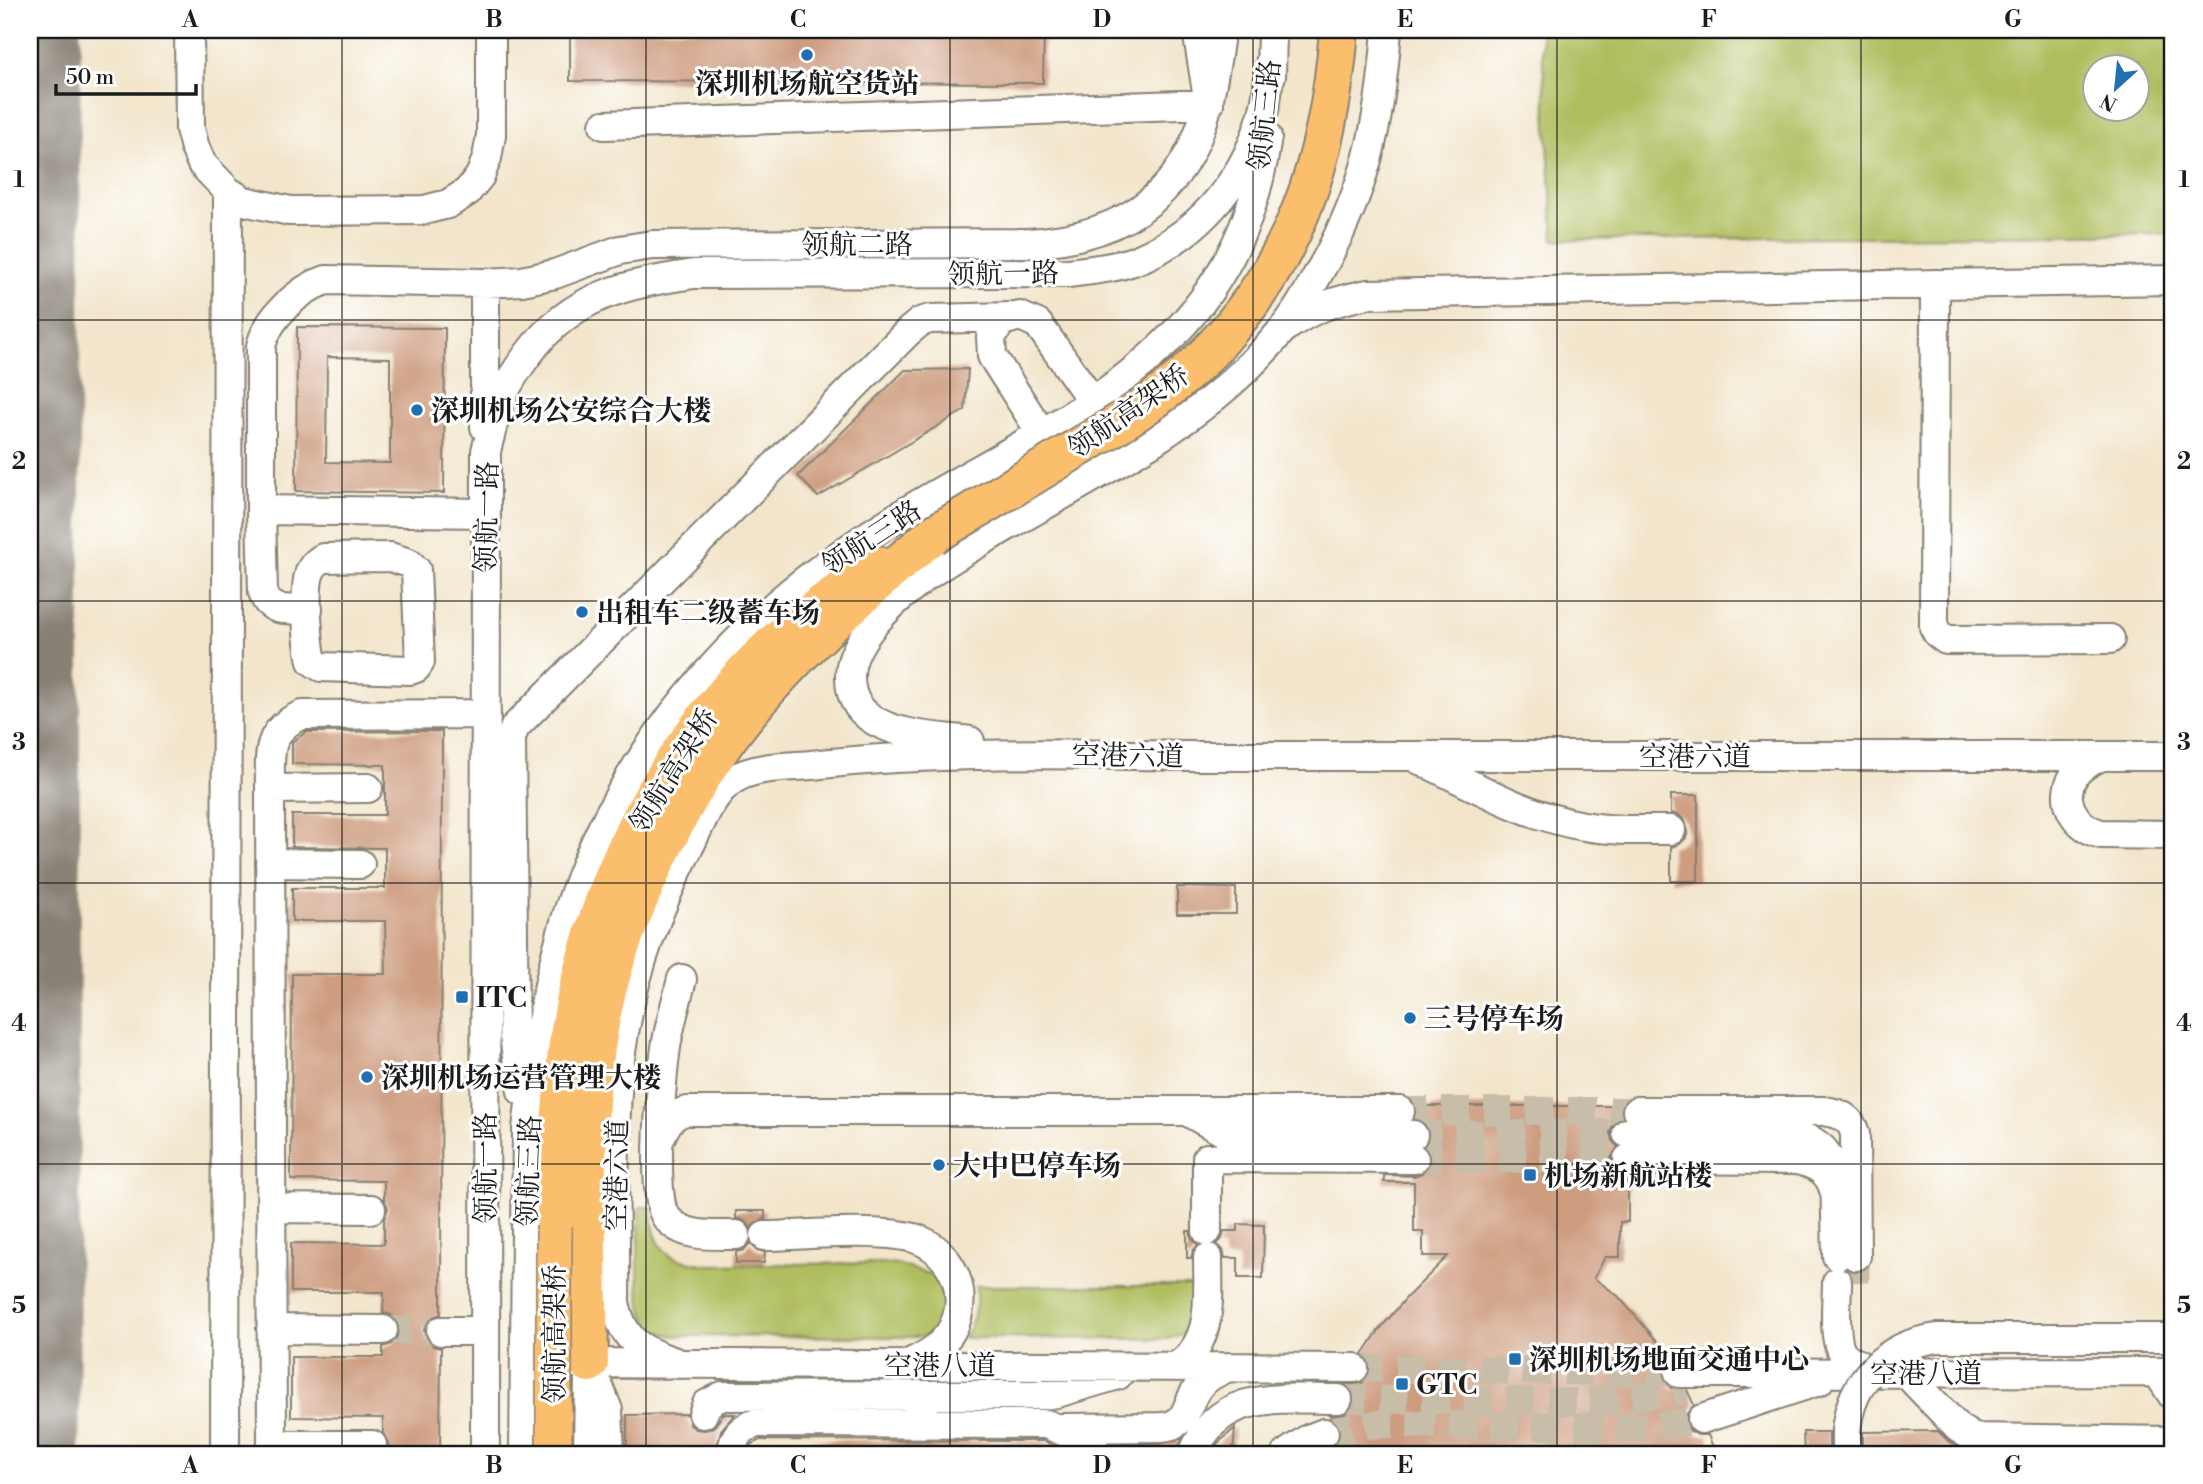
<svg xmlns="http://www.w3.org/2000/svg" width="2203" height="1484" font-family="'Libre Bodoni','Noto Serif SC',serif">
  <rect width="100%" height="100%" fill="#fff"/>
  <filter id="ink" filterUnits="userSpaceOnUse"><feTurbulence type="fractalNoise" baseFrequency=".0143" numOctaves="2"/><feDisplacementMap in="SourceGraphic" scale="14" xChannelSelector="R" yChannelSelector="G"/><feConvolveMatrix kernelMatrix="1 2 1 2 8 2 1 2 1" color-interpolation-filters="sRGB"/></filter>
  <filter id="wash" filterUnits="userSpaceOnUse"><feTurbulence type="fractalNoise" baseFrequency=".00686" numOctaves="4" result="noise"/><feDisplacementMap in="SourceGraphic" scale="28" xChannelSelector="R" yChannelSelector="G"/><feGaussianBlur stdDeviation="1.57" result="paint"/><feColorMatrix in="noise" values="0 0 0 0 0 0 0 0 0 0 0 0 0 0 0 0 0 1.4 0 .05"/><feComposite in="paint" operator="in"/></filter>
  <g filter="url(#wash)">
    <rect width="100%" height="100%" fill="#f2e5cb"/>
    <path fill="#b0bd5f" stroke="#666c3e" stroke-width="2" fill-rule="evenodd" d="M1541 30H2173V234L1554 240ZM2094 66H2136V108H2094Z
      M640 1207H651C655 1253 665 1259 709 1265L880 1263 900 1265 943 1278C955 1299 945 1327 923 1337L674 1336C667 1334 659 1333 653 1328 630 1305 640 1238 640 1207Z
      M976 1286H1193C1194 1306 1194 1319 1182 1335L1166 1339 964 1338C974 1322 978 1305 976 1286Z"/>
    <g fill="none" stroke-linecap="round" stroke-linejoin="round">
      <path stroke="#878074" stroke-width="51" d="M54 1454 55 30"/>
    </g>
    <g id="blocks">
      <path fill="#ce9c7f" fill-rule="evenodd" d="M570 30H1044L1043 83 570 81Z
        M297 327 445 328 444 493 296 491ZM327 357 390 358V463L326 462Z
        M968 369 965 410 818 497 798 476 905 370Z
        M442 731 441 1314 432 1317 426 1323 424 1330 427 1340 433 1346 441 1348 440 1454H386L389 1444 383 1433V1418L291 1417V1357H383V1347L392 1344 397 1339 400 1331 397 1321 391 1315 383 1313 384 1292H291V1243L384 1244V1219L388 1208 384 1199V1181L291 1180 292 974H386L385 921H292V888H385V848L292 847V815H385V765L292 764V742L306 732Z
        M1671 795H1698V881H1671V847L1680 844 1686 838 1688 831 1685 821 1679 815 1671 813Z
        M1177 887 1236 888V914H1177Z
        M1415 1106H1621L1622 1118 1613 1124 1610 1132 1612 1141 1618 1147 1611 1158 1613 1167 1619 1173 1627 1176H1659V1183H1628V1222H1620V1257H1605L1594 1278 1618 1296 1665 1350 1670 1359 1664 1365 1662 1374 1664 1381 1671 1388 1687 1390 1694 1405 1686 1415V1425L1690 1431 1698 1435H1708L1716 1454H1316L1337 1443 1340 1435V1428L1330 1418 1331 1416 1345 1414 1353 1407 1355 1400 1353 1392 1346 1385 1362 1383 1368 1377 1371 1367 1368 1359 1363 1354 1379 1330 1406 1298 1448 1256H1423V1232H1414V1182H1384V1175L1415 1176 1423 1173 1429 1167 1431 1158 1424 1146 1430 1134 1427 1126 1422 1121 1415 1119Z
        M736 1211H765V1219L757 1222 751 1228 745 1221 736 1218Z
        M1238 1224 1264 1225 1263 1278H1238V1258H1225L1223 1250 1217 1244 1222 1239 1224 1231H1238Z
        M1187 1231H1190L1192 1239 1198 1245 1193 1251 1191 1258H1187Z
        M750 1243 757 1250 765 1252 764 1263H736V1252L744 1250Z
        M687 1414 690 1425 696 1429 705 1430 714 1427 723 1414H735L721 1430 715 1454H627V1415Z
        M1235 1428 1233 1454H1212L1218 1443Z
        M1938 1431 1949 1442 1972 1454H1863V1432Z
        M1803 1432H1829V1454H1804Z
        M1183 1438 1176 1454H1115L1112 1444H1161Z
        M760 1440 1043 1441 1072 1454H748L752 1444Z"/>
    </g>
  </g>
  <g filter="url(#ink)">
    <use href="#blocks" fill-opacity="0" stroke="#878074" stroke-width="2"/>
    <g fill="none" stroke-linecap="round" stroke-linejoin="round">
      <path stroke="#c7bda8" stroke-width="28" stroke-dasharray="28 14" stroke-linecap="butt" d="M1400 1111H1637
        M1413 1135 1627 1133
        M1414 1159H1628
        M1855 1282 1856 1256
        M383 1330 441 1331
        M1354 1368 1679 1373
        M1338 1399 1590 1402 1687 1391
        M1324 1433 1376 1424 1655 1427 1702 1419"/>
      <defs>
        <path id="minor" d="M189 30 190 129 195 148 202 164 228 191 244 201 290 211 424 210 448 204 467 192 480 176 487 158 491 135V30
          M1271 76 1272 30
          M604 125 1209 104 1197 30
          M1935 284 1934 627 1938 634 1946 640 2110 639
          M1289 325C1314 307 1339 300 1368 294L2173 280
          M485 427V283
          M1042 434 992 356 991 337 1002 321 1020 316 1038 324 1093 402
          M261 510 263 592C269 614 290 609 308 609
          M485 513 261 510V346C268 317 299 289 326 280L485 283 522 281 555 274 620 250 652 245 1026 243C1130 238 1195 188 1212 83 1215 66 1219 48 1220 30
          M390 557 409 563 416 570 420 662 416 668 410 670 321 667 312 661C308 644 304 591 309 575 311 567 316 562 323 558Z
          M970 741C928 735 848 737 850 675 851 639 894 601 921 580 943 563 968 549 992 535 1045 504 1100 475 1152 442 1200 411 1247 373 1283 329 1297 313 1307 294 1317 276 1366 192 1380 125 1387 30
          M2102 756C2093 760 2085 764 2078 771 2056 795 2073 827 2101 834L2173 835
          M1418 759C1471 784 1525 816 1584 826 1612 831 1642 830 1671 830
          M270 789 368 788
          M270 863 360 864
          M682 979C677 999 671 1020 667 1041 662 1070 650 1197 666 1217 682 1238 714 1235 736 1235
          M522 1091 514 1036 511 738 515 727 908 332 920 322 930 319 1011 317
          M1637 1111H1823C1840 1113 1851 1117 1855 1134L1856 1256
          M1190 1113 1222 1131 1237 1134 1413 1135
          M1627 1133 1789 1134C1814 1138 1829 1148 1835 1174L1837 1256
          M659 1141C665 1127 670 1114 687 1111H1400
          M1628 1159 1797 1160C1816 1164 1829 1171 1834 1190
          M271 1208 371 1209
          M1207 1231V1158L1414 1159
          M765 1236C806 1235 875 1228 914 1238 944 1247 963 1278 959 1308 955 1338 933 1353 908 1364
          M1837 1282C1837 1300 1832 1342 1844 1355 1852 1363 1864 1367 1874 1371
          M271 1329 383 1330
          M441 1331H485
          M1938 1338H2173
          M570 1363 1354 1368
          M589 1363 608 1410 610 1454
          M681 1364C644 1351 623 1344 615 1302 616 1222 611 1139 620 1059 629 986 655 914 688 849 700 826 711 793 734 779 755 766 786 767 811 765 937 751 1065 754 1191 756H2173
          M1177 1366C1214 1342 1208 1296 1208 1258
          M2157 1372 2173 1396
          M1679 1373 2173 1372
          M1906 1373 1958 1428 1974 1438 2173 1441
          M703 1414 707 1404 722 1396 936 1395
          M918 1415 924 1399 936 1395H1042L1057 1393 1118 1375
          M1702 1419 1819 1381
          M1061 1428 1161 1427C1191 1425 1184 1403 1200 1385 1208 1376 1219 1371 1229 1367
          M272 1445H372
          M225 1454 228 191
          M272 1454 270 789C270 755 265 730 302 715L486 714
          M485 1454 486 451C490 436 494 419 499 404 506 385 517 369 529 353 572 295 627 284 694 274L1068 273C1092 270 1118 268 1141 258 1204 231 1249 174 1265 106 1268 91 1269 74 1271 59
          M524 1454 527 1129C536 1051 547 972 573 898 610 791 677 696 760 619 804 577 856 542 907 511 1071 413 1237 352 1267 137
          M588 1454 589 1376
          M731 1454C734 1436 740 1427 758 1423L1046 1424 1075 1436 1099 1454
          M1193 1454C1219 1389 1281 1399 1338 1399
          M1286 1454 1308 1439 1324 1433
          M1846 1454V1432"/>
        <path id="major" d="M554 1226C557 1149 559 1071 575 995 616 814 719 656 881 564"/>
        <path id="highway" d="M589 1363C588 1252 580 1139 599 1029 607 979 625 929 646 883 669 832 696 781 729 736 786 660 860 595 933 535"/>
      </defs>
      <use href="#minor" stroke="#878074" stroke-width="32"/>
      <use href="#major" stroke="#878074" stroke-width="38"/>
      <use href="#highway" stroke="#878074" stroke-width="42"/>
      <use href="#minor" stroke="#fff" stroke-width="28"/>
      <use href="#major" stroke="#fabe6d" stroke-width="35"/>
      <use href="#highway" stroke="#fabe6d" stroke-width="38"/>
      <defs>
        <path id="minor-bridge" d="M1846 1432C1850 1380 1887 1344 1938 1338"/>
        <path id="major-bridge" d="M554 1226V1454"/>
        <path id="highway-bridge" d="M933 535C978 508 1024 481 1069 453 1114 427 1161 399 1199 362 1295 268 1329 161 1339 30"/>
      </defs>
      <use href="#minor-bridge" stroke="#878074" stroke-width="32" stroke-linecap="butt"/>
      <use href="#major-bridge" stroke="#878074" stroke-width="38" stroke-linecap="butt"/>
      <use href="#highway-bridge" stroke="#878074" stroke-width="42" stroke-linecap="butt"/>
      <use href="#minor-bridge" stroke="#fff" stroke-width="28"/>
      <use href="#major-bridge" stroke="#fabe6d" stroke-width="35"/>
      <use href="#highway-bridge" stroke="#fabe6d" stroke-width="38"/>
    </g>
  </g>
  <path fill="none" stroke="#1c1c1c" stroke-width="2" stroke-opacity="0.55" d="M342 30V1454M646 30V1454M950 30V1454M1253 30V1454M1557 30V1454M1861 30V1454M30 320H2173M30 601H2173M30 883H2173M30 1164H2173"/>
  <g fill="#1f6fb2" stroke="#fff" stroke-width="2.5">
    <circle cx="807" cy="55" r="7"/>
    <circle cx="417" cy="410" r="7"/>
    <circle cx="582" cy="612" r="7"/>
    <rect x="455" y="990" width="14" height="14" rx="3.5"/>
    <circle cx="1410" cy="1018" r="7"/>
    <circle cx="367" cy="1077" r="7"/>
    <circle cx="939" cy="1165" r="7"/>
    <rect x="1523" y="1168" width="14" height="14" rx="3.5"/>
    <rect x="1508" y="1352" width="14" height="14" rx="3.5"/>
    <rect x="1395" y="1377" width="14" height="14" rx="3.5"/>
  </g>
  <g text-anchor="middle" stroke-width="6" stroke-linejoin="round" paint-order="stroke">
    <g font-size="28" font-weight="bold" fill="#1c1c1c" stroke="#fff" text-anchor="start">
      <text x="807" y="93" text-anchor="middle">深圳机场航空货站</text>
      <text x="431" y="420">深圳机场公安综合大楼</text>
      <text x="596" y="622">出租车二级蓄车场</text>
      <text x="476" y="1007">ITC</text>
      <text x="1424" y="1028">三号停车场</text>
      <text x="381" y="1087">深圳机场运营管理大楼</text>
      <text x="953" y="1175">大中巴停车场</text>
      <text x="1544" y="1185">机场新航站楼</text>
      <text x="1529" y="1369">深圳机场地面交通中心</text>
      <text x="1416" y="1394">GTC</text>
    </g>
    <g font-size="28" fill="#1c1c1c" stroke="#fff">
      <text transform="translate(1264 115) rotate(-84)" y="10">领航三路</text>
      <text x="857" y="254">领航二路</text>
      <text transform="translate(1003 273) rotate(-1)" y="10">领航一路</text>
      <text transform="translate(1128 411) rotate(-35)" y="10">领航高架桥</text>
      <text transform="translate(486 517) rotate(-89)" y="10">领航一路</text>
      <text transform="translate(871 537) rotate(-33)" y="10">领航三路</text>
      <text transform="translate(1128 755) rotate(1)" y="10">空港六道</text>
      <text x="1695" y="766">空港六道</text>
      <text transform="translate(673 770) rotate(-58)" y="10">领航高架桥</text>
      <text transform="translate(485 1168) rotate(-90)" y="10">领航一路</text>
      <text transform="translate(528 1171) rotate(-88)" y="10">领航三路</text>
      <text transform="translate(616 1175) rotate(-89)" y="10">空港六道</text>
      <text transform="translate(554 1334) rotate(-90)" y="10">领航高架桥</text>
      <text x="940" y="1375">空港八道</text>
      <text x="1926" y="1383">空港八道</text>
    </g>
  </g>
  <rect width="2203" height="1484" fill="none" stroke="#fff" stroke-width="77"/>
  <g transform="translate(2116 88) rotate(207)"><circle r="33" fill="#ffffff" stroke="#a4a4a4" stroke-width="2"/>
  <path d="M0-5L12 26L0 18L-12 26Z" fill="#1f6fb2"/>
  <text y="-10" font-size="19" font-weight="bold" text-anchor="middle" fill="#1c1c1c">N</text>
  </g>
  <path d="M56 84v10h140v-10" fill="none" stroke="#1c1c1c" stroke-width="3.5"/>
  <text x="66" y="84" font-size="21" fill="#1c1c1c" stroke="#ffffff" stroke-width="5" paint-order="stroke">50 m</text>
  <rect x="38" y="38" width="2126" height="1408" fill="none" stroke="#1c1c1c" stroke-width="2.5"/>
  <g font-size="23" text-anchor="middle" font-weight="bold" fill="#1c1c1c">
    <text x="190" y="27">A</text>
    <text x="494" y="27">B</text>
    <text x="798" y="27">C</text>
    <text x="1102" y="27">D</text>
    <text x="1405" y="27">E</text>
    <text x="1709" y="27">F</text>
    <text x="2013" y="27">G</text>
    <text x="19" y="187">1</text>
    <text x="2184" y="187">1</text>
    <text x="19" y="469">2</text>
    <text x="2184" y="469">2</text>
    <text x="19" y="750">3</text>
    <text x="2184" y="750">3</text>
    <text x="19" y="1031">4</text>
    <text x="2184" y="1031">4</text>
    <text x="19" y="1313">5</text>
    <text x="2184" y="1313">5</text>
    <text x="190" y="1473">A</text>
    <text x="494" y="1473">B</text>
    <text x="798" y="1473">C</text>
    <text x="1102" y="1473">D</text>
    <text x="1405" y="1473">E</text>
    <text x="1709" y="1473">F</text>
    <text x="2013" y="1473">G</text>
  </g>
</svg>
